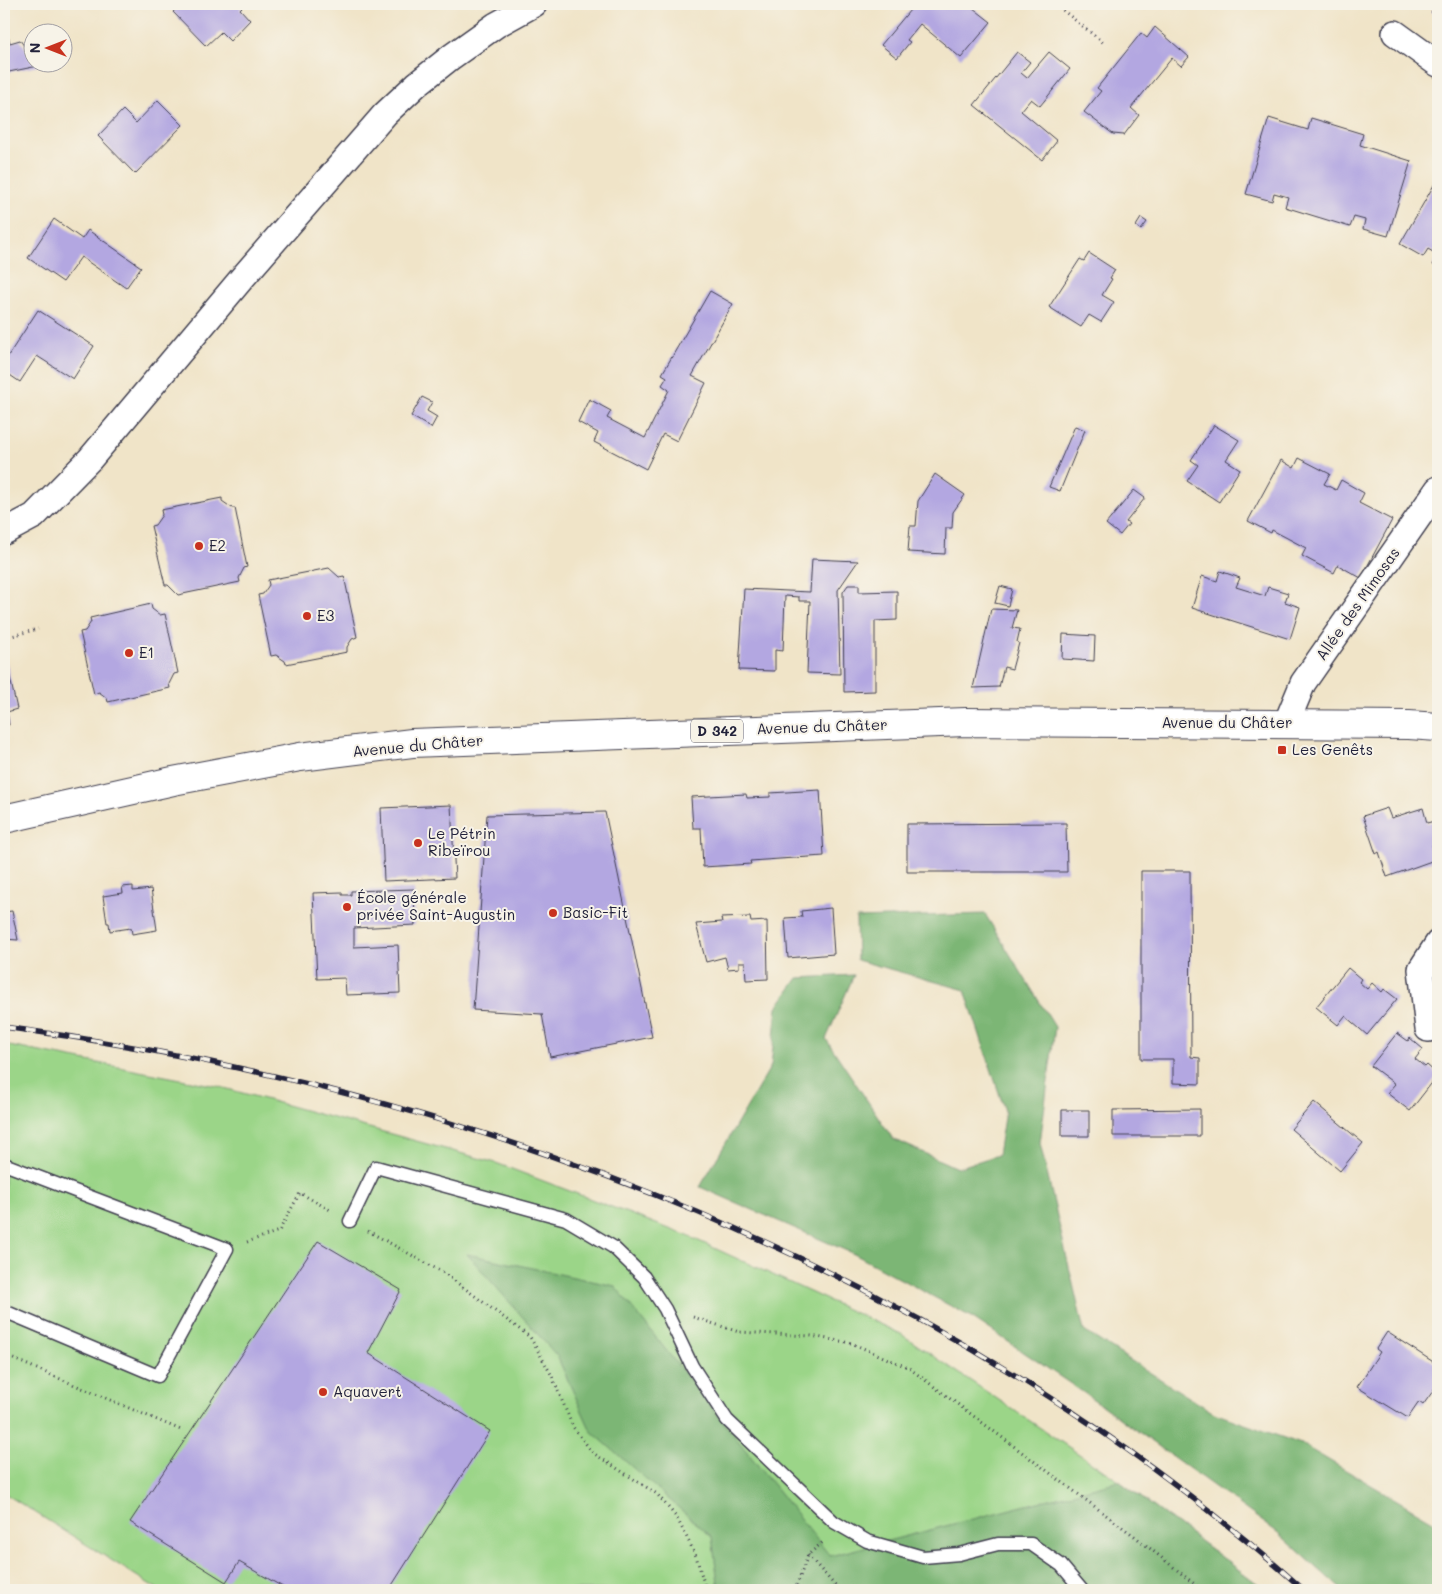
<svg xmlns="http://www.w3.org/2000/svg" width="1442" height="1594" font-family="Mali,sans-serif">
  <rect width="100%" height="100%" fill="#f7f3e8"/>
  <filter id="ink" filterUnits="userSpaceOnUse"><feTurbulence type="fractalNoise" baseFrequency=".02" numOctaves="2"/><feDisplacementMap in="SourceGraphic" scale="10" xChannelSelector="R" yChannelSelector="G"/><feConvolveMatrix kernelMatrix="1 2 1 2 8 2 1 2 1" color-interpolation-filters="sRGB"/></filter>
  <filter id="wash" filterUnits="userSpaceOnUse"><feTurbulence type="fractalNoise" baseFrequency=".0096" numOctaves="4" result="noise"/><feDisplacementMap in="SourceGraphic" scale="20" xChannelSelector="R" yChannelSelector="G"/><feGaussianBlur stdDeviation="1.12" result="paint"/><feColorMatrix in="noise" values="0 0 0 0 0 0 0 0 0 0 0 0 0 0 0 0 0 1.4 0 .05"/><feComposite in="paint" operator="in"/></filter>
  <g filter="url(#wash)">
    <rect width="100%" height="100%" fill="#f0e4c8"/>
    <path fill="#9bd588" stroke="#5e7c62" d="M4 1045 217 1086 496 1163 688 1236 901 1334 1119 1481 1266 1590H159L4 1493Z"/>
    <path fill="#7cb674" stroke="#4f6c58" d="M985 914 1055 1027 1040 1143 1084 1331 1214 1413 1301 1444 1438 1524V1590H1342L1277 1532 1093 1399 973 1318 854 1254 700 1187 771 1066 777 1007 798 978 854 975 826 1039 893 1139 957 1168 998 1155 1005 1111 965 990 857 960 856 918Z
      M467 1254 615 1286 830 1556 1119 1481 1266 1590H719L712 1537 591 1431 557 1356Z"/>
    <g id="blocks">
      <path fill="#b3a7e1" d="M181 4H245L240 9 250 20 230 41 221 32 206 46 173 12Z
        M915 4H968L991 22 961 58 920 24 907 40 910 42 897 58 881 45Z
        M1438 4V18L1431 12Z
        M4 21 10 43 20 40 27 50 32 52V62H37L38 66 4 73Z
        M1155 27 1189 57 1181 66 1172 58 1131 108 1139 115 1124 135 1113 134 1084 112 1101 91 1097 88 1141 33 1147 38Z
        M1017 52 1030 62 1021 73 1027 78 1049 52 1070 69 1040 106 1031 99 1021 111 1057 141 1042 160 974 105Z
        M158 100 183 125 135 174 98 136 123 110 136 123Z
        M1269 118 1308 130 1311 118 1363 134 1360 145 1411 161 1388 236 1363 229 1365 220 1354 217 1350 227 1285 207 1288 197 1274 193 1272 201 1246 194Z
        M1438 178V255L1428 249 1423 257 1400 244Z
        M1141 218 1147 222 1141 230 1136 226Z
        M54 219 82 239 88 230 141 267 126 288 81 257 63 282 28 258Z
        M1089 253 1115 270 1110 278 1112 279 1102 295 1114 302 1101 322 1089 315 1081 327 1049 307 1080 259 1084 261Z
        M1438 256V268L1433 265Z
        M710 291 733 304 692 376 706 383 677 441 663 434 646 469 594 442 598 433 578 422 589 399 611 411 607 418 645 438 669 390 662 385 667 377 662 374Z
        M38 310 94 346 73 379 37 356 20 382 4 371V362Z
        M422 397 432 402 427 411 437 417 431 428 411 416Z
        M1214 425 1239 440 1226 460 1240 469 1219 502 1187 481 1198 465 1191 460Z
        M1075 426 1085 430 1060 491 1049 487Z
        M1299 458 1330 474 1324 484 1336 490 1341 480 1364 493 1359 503 1392 520 1361 578 1338 565 1334 573 1302 556 1306 548 1272 530 1271 533 1248 521 1281 460 1294 468Z
        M935 474 965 495 953 512 952 528H946L945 554 908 552 910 526H916L918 501Z
        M1134 490 1145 498 1126 522 1129 524 1120 535 1106 524Z
        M222 498V501L232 508H235L247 567 244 568 239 578 240 582 178 595 168 585H165L151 526 155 525 162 515 161 510Z
        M812 559 858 561 838 590 840 674 807 673 810 601H799V597L785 596 783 651 775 650V671L739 670 744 589 810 592Z
        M329 568 339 577 344 576 357 637 352 639 347 647V652L286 664 285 661 276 655 271 656 258 595 263 594 269 585 268 580Z
        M1220 571 1240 578 1236 587 1265 596 1268 587 1288 593 1285 602 1300 607 1290 639 1192 608 1202 576 1217 581Z
        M848 585H859V592L897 591V620L875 621V691L844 692 843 592Z
        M1000 586 1012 589 1008 606 995 603Z
        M151 604 152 609 160 615 165 614 178 673 174 674 169 684 170 688 108 702 107 698 99 692 94 694 80 632 85 631 91 622 90 618Z
        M991 609 1017 610 1012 628 1020 629 1017 642 1019 643 1012 669 1004 667 999 687 973 688Z
        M1063 634 1095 636 1094 661 1062 659Z
        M4 651 17 709 7 712 9 725 4 726Z
        M820 790 824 856 750 861 751 864 703 867 701 828H693L691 797 746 794 747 798 770 797V793Z
        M451 805 455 878 384 881 381 808Z
        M1387 808 1391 818 1423 808 1427 823 1438 820V843L1432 845 1437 859 1387 877 1379 852 1376 854 1363 816Z
        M605 812 652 1037 550 1057 542 1014 473 1010 487 815Z
        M1066 823 1067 872H907V824Z
        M1141 871H1190L1191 1057 1200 1058V1084L1173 1083V1059H1141Z
        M133 886V891L151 889 157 930 132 934 131 928 110 931 109 923H107L103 896 123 893 122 887Z
        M414 889 415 925 354 928V947L398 945 400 993 346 995 345 978 317 979 313 893 342 892V895H351V891Z
        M831 908 834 954 788 958 785 918 802 917 801 911Z
        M12 911 13 916 18 940 4 939V912Z
        M750 917 751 922 767 921 768 979 746 980 745 962H739V968L728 969 725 957 706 962 696 924 722 922 721 918Z
        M1348 968 1361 979 1359 982 1367 989 1372 983 1382 992 1384 989 1397 999 1367 1035 1345 1016 1338 1025 1316 1007Z
        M1397 1033 1408 1041 1410 1038 1423 1049 1415 1059 1425 1067 1427 1065 1438 1075 1410 1111 1387 1093 1395 1084 1371 1066Z
        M1314 1102 1363 1143 1340 1171 1291 1129Z
        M1200 1109V1136H1113V1110Z
        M1062 1110H1089V1136H1062Z
        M318 1241 401 1290 368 1353 490 1431 389 1590H288L239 1562 226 1582 130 1522Z
        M1387 1332 1438 1365 1435 1369 1438 1371V1384L1423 1405 1419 1402 1408 1418 1357 1387 1380 1352 1376 1349Z"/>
    </g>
  </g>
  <g filter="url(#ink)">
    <use href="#blocks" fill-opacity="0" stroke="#413f50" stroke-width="1"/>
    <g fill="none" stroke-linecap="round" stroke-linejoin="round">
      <defs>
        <path id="service" d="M4 1164 227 1249 158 1376 4 1311
          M350 1221 376 1167 566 1219 613 1247 644 1277 665 1309 692 1366 727 1420 834 1522 867 1541 923 1557 959 1554 998 1544H1031L1061 1565 1082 1590"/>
        <path id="minor" d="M1395 33 1438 64
          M4 532 34 516 90 459 243 277 385 114 417 84 451 57 496 25 534 4
          M1286 724 1303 683 1438 489
          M1428 1029 1421 969 1438 943"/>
        <path id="primary" d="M4 819 173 781 300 757 412 743 966 722 1409 725 1438 727"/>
      </defs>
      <use href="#service" stroke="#413f50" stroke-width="15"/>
      <use href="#minor" stroke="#413f50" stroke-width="28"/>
      <use href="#primary" stroke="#413f50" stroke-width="30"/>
      <path stroke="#413f50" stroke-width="3" stroke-dasharray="1 4" stroke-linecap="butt" d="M1055 4 1105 44
        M4 638 38 629
        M368 1231 444 1273 530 1337 551 1374 573 1427 593 1453 657 1494 677 1518 696 1556 706 1590
        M247 1242 279 1231 300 1193 332 1211
        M693 1317 739 1332 811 1336 851 1343 909 1368 1137 1538 1202 1590
        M4 1355 181 1430
        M808 1555 839 1590
        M795 1590 808 1555 824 1541"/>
      <use href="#service" stroke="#fff" stroke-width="12"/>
      <use href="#minor" stroke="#fff" stroke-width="25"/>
      <use href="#primary" stroke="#fff" stroke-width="28"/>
      <defs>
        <path id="rail" d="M4 1027C478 1090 943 1269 1304 1590"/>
      </defs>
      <use href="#rail" stroke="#22223b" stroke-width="5.5"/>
      <use href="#rail" stroke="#f7f3e8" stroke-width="4" stroke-dasharray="11" stroke-linecap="butt"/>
    </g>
  </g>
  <g fill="#c8321e" stroke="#f7f3e8" stroke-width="2">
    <circle cx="199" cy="546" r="5"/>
    <circle cx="307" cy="616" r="5"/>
    <circle cx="129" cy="653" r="5"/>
    <rect x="1277" y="745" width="10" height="10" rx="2.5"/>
    <circle cx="418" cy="843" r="5"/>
    <circle cx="347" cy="907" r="5"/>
    <circle cx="553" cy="913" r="5"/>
    <circle cx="323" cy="1392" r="5"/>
  </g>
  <g text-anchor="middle" stroke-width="4" stroke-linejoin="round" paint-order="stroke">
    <rect fill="#f7f3e8" stroke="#62616f" stroke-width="1" x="691" y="719.5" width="52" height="23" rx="4"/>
    <g font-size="14" font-weight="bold" fill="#22223b">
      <text x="717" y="736">D 342</text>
    </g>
    <g font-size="15" fill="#22223b" stroke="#f7f3e8" text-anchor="start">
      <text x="209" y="551">E2</text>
      <text x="317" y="621">E3</text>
      <text x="139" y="658">E1</text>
      <text x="1292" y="755">Les Genêts</text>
      <text x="428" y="839">Le Pétrin<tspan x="428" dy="17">Ribeïrou</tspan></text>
      <text x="357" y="903">École générale<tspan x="357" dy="17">privée Saint-Augustin</tspan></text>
      <text x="563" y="918">Basic-Fit</text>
      <text x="333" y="1397">Aquavert</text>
    </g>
    <g font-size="15" fill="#22223b" stroke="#f7f3e8">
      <text transform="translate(1358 604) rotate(-55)" y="5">Allée des Mimosas</text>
      <text x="1227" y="728">Avenue du Châter</text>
      <text transform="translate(822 727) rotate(-2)" y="5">Avenue du Châter</text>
      <text transform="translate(418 746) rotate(-5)" y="5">Avenue du Châter</text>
    </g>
  </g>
  <rect width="1442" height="1594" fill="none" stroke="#f7f3e8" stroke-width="20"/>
  <g transform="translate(48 48) rotate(270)"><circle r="24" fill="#f7f3e8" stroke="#a29fa3"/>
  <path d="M0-4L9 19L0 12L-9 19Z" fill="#c8321e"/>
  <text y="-8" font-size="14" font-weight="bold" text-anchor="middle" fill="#22223b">N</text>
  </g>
</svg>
